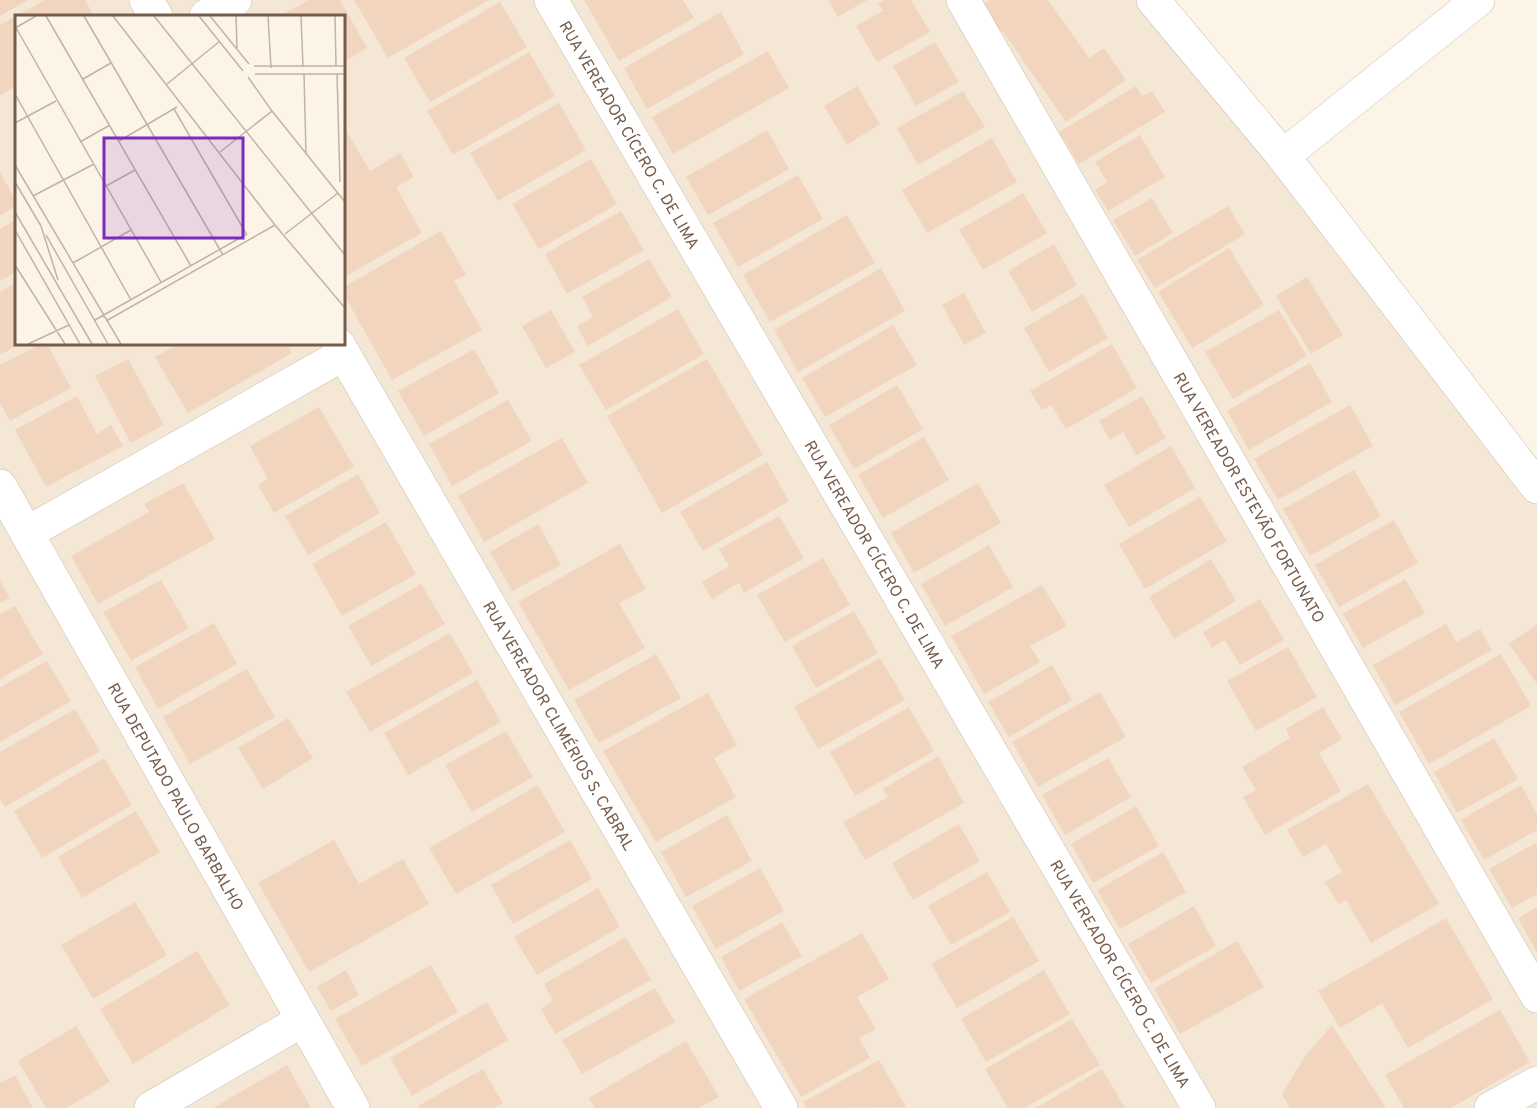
<svg xmlns="http://www.w3.org/2000/svg" width="1537" height="1108" font-family="Overpass,sans-serif">
  <rect width="100%" height="100%" fill="#fcf5e7"/>
  <path fill="#f4e7d6" fill-rule="evenodd" d="M0 0H1153L1537 487V1108H0ZM16 16H344V344H16Z"/>
  <path fill="#f2d5bf" d="M0 0H28L0 16Z
    M45 0H85L94 16H16V86L0 95V25Z
    M309 0H340L367 48 344 61V16H280Z
    M354 0H489L388 58Z
    M584 0H683L694 18 619 61Z
    M828 0H867L838 17Z
    M884 0H911L930 32 877 62 856 26 883 11 878 4Z
    M990 0H1048L1089 58 1104 48 1126 80 1066 122 1002 30 1000 31 983 4Z
    M500 2 527 47 430 102 404 58Z
    M721 12 744 54 647 109 624 68Z
    M935 42 959 82 916 106 893 66Z
    M768 51 789 88 673 154 652 117Z
    M529 52 555 96 453 155 427 111Z
    M857 86 880 124 847 145 824 106Z
    M1136 86 1142 96 1152 91 1165 112 1079 164 1059 132Z
    M963 91 985 127 918 165 897 128Z
    M559 103 586 150 498 201 470 153Z
    M346 130 370 171 400 153 414 177 396 187 422 233 344 277V132Z
    M767 130 789 169 708 215 686 177Z
    M1140 135 1165 177 1108 211 1095 190 1107 182 1095 162Z
    M992 138 1017 182 927 233 902 190Z
    M591 159 617 204 539 249 512 204Z
    M0 172 16 201V206L0 215Z
    M798 175 823 219 738 267 713 223Z
    M1023 193 1047 233 983 270 959 230Z
    M1152 198 1173 233 1135 256 1113 220Z
    M1228 206 1245 234 1155 288 1137 260Z
    M621 211 644 250 567 294 545 254Z
    M847 215 875 263 770 322 743 275Z
    M15 220 16 272 0 281V229Z
    M441 231 466 275 454 281 482 330 392 380 344 295V287Z
    M1054 244 1077 285 1032 312 1008 271Z
    M1229 248 1264 305 1192 348 1158 292Z
    M649 259 672 297 588 346 577 326 593 317 582 297Z
    M881 268 905 311 798 372 774 330Z
    M1307 277 1343 335 1311 354 1276 296Z
    M16 283V344H20L0 355V292Z
    M964 293 986 333 964 345 942 305Z
    M1083 294 1108 338 1049 372 1024 328Z
    M678 309 704 354 606 410 579 365Z
    M551 310 575 352 546 368 522 326Z
    M1279 310 1307 356 1233 399 1205 352Z
    M893 325 917 365 825 417 802 378Z
    M41 344H47L71 388 10 421 0 403V365Z
    M178 344H287L292 353 188 413 155 357Z
    M1112 344 1137 388 1066 429 1051 405 1042 410 1030 391Z
    M474 349 499 393 424 436 398 391Z
    M128 359 164 425 131 443 95 376Z
    M707 359 763 455 662 513 607 416Z
    M1310 363 1332 402 1249 450 1227 411Z
    M897 385 923 429 854 469 829 425Z
    M77 396 97 434 111 425 123 446 46 487 15 430Z
    M1142 396 1166 438 1136 455 1123 432 1110 440 1099 421Z
    M508 400 532 441 452 486 429 444Z
    M1350 405 1373 446 1278 500 1254 459Z
    M319 407 354 467 274 513 258 485 268 479 250 446Z
    M924 437 949 480 883 518 858 475Z
    M562 438 588 483 484 542 458 496Z
    M1171 446 1195 488 1129 527 1104 485Z
    M767 462 789 501 703 551 680 512Z
    M1354 470 1381 516 1310 556 1283 509Z
    M358 474 380 513 308 555 285 516Z
    M183 483 215 539 98 604 71 556 149 512 144 504Z
    M978 483 1001 523 914 573 891 533Z
    M1200 497 1227 541 1145 589 1119 544Z
    M779 516 804 558 744 593 739 583 712 599 702 582 729 566 719 549Z
    M1394 520 1418 563 1339 607 1315 565Z
    M386 522 416 574 342 616 312 564Z
    M538 524 561 565 512 591 490 552Z
    M620 544 646 589 619 603 645 648 569 690 518 602Z
    M989 545 1013 587 945 626 921 584Z
    M823 558 850 605 785 642 757 595Z
    M1211 559 1236 601 1174 639 1149 597Z
    M1405 579 1425 613 1363 648 1343 614Z
    M161 580 189 628 131 661 103 612Z
    M0 581 10 598 0 603Z
    M421 584 445 624 371 666 348 626Z
    M1042 585 1067 626 1030 646 1040 662 984 694 951 636Z
    M1260 599 1284 640 1240 665 1225 640 1212 648 1203 632Z
    M15 606 43 654 0 679V614Z
    M854 611 878 653 816 688 792 646Z
    M214 623 237 664 158 709 135 667Z
    M1446 624 1456 642 1480 629 1492 650 1395 705 1373 665Z
    M1537 624V684L1509 644Z
    M450 633 473 673 370 732 346 692Z
    M1288 647 1317 697 1256 731 1227 681Z
    M656 654 681 698 599 743 574 700Z
    M1501 654 1531 706 1429 764 1399 712Z
    M880 658 905 700 818 749 794 707Z
    M47 661 71 701 0 742V687Z
    M1052 665 1072 700 1009 737 988 702Z
    M247 669 275 717 190 764 163 717Z
    M477 680 501 722 408 775 384 733Z
    M1100 692 1126 737 1038 787 1012 742Z
    M708 693 737 745 714 758 736 797 656 842 603 751Z
    M909 707 934 751 855 796 830 752Z
    M1323 707 1342 739 1319 753 1341 791 1265 835 1243 797 1256 790 1242 767 1290 738 1286 729Z
    M75 709 100 751 5 807 0 799V752Z
    M288 718 313 758 263 789 238 748Z
    M506 731 533 777 472 812 445 765Z
    M1494 738 1518 779 1457 813 1434 772Z
    M938 756 964 803 865 860 843 822 888 797 883 789Z
    M104 758 132 805 42 858 14 811Z
    M1108 758 1131 797 1065 835 1042 795Z
    M1368 784 1439 904 1371 943 1346 900 1339 904 1325 882 1342 872 1326 844 1303 857 1287 830Z
    M538 785 565 832 456 894 429 848Z
    M1521 785 1537 814V830L1484 860 1461 820Z
    M1136 806 1159 846 1093 883 1071 844Z
    M136 811 160 852 82 898 58 857Z
    M727 815 752 861 686 897 661 852Z
    M959 824 980 861 913 900 892 863Z
    M334 840 359 884 403 859 429 904 309 972 258 883Z
    M570 840 592 879 513 924 491 885Z
    M1537 842V894L1512 908 1489 869Z
    M1163 852 1186 892 1120 929 1097 890Z
    M760 868 784 911 716 949 692 906Z
    M987 872 1010 912 951 945 928 906Z
    M598 888 620 927 537 975 514 937Z
    M135 902 167 955 93 999 61 945Z
    M1194 906 1216 946 1151 983 1128 944Z
    M1537 907V953L1518 918Z
    M1013 917 1039 961 957 1008 931 964Z
    M1446 918 1493 999 1408 1048 1382 1003 1340 1028 1318 991Z
    M782 922 802 956 739 991 721 957Z
    M862 933 889 979 857 997 876 1029 859 1038 870 1058 801 1097 744 999Z
    M626 937 651 980 555 1034 541 1009 553 1001 544 984Z
    M1237 941 1264 987 1180 1034 1154 989Z
    M197 951 230 1005 133 1064 100 1009Z
    M431 965 458 1012 362 1066 335 1019Z
    M346 970 359 995 331 1011 317 987Z
    M1044 970 1070 1014 986 1062 961 1019Z
    M655 988 675 1022 582 1074 562 1040Z
    M487 1002 508 1040 412 1096 390 1058Z
    M1500 1010 1530 1062 1451 1108H1404L1385 1075Z
    M1072 1019 1100 1065 1024 1108H1008L985 1069Z
    M1332 1025 1386 1108H1290L1282 1094 1305 1056Z
    M76 1026 110 1082 66 1108H46L18 1061Z
    M686 1041 719 1097 699 1108H595L589 1098Z
    M879 1060 906 1107 806 1108 803 1102Z
    M287 1065 311 1108H213Z
    M483 1069 503 1103 495 1108H419L418 1106Z
    M1102 1069 1125 1108H1036Z
    M15 1075 33 1108H0V1083Z"/>
  <g fill="none" stroke-linecap="round" stroke-linejoin="round">
    <defs>
      <g id="minor">
        <path d="M146 0 156 16"/>
        <path id="s1" d="M551 0 1199 1108"/>
        <path id="s2" d="M963 0 1537 996"/>
        <path d="M1153 0 1283 156 1537 487"/>
        <path d="M206 16 235 0"/>
        <path d="M1283 156 1478 0"/>
        <path id="s3" d="M338 344 781 1108"/>
        <path id="s4" d="M0 486 353 1108"/>
        <path d="M27 533 344 354"/>
        <path d="M151 1108 303 1020"/>
        <path d="M1491 1108 1537 1083"/>
      </g>
    </defs>
    <use href="#minor" stroke="#cebdad" stroke-width="34"/>
    <use href="#minor" stroke="#fff" stroke-width="33"/>
  </g>
  <g text-anchor="middle" stroke-width="4.5" stroke-linejoin="round" paint-order="stroke">
    <g font-size="16" fill="#765c4b" stroke="#fff9ee">
      <text dy="6" stroke="none"><textPath href="#s1" startOffset="156">RUA VEREADOR CÍCERO C. DE LIMA</textPath></text>
      <text dy="6" stroke="none"><textPath href="#s2" startOffset="574">RUA VEREADOR ESTEVÃO FORTUNATO</textPath></text>
      <text dy="6" stroke="none"><textPath href="#s1" startOffset="642">RUA VEREADOR CÍCERO C. DE LIMA</textPath></text>
      <text dy="6" stroke="none"><textPath href="#s3" startOffset="441">RUA VEREADOR CLIMÉRIOS S. CABRAL</textPath></text>
      <text dy="6" stroke="none"><textPath href="#s4" startOffset="357">RUA DEPUTADO PAULO BARBALHO</textPath></text>
      <text dy="6" stroke="none"><textPath href="#s1" startOffset="1128">RUA VEREADOR CÍCERO C. DE LIMA</textPath></text>
    </g>
  </g>
  <g transform="translate(15 15)">
    <rect width="330" height="330" fill="#fcf5e7"/>
    <path fill="none" stroke="#c2b3a4" stroke-width="1.5" d="M31 1 176 251M69 1 208 240M98 1 260 210 330 293M139 1 330 240M184 1 228 56M195 1 234 49M221 1 222 33M253 1 256 53M286 1 288 52M320 1 321 51M0 11 146 267M0 13 21 1M239 51H330M240 59H330M289 59 291 140M322 59 325 167M68 64 96 48M152 69 205 26M0 79 116 285M159 94 232 220M257 96 330 187M0 108 41 86M104 126 162 92M65 127 95 110M205 137 257 96 233 62M0 150 106 329M0 167 26 211M91 171 120 155M18 181 79 149M0 197 77 329M26 211 43 265M0 215 65 329M270 219 323 178M31 220 93 329M58 248 116 215M0 250 50 329M80 305 232 219M91 306 260 210M13 329 54 310"/>
    <path fill="#7b2cbf" fill-opacity="0.15" stroke="#7b2cbf" stroke-width="3" d="M89 123H228V223H89Z"/>
    <rect width="330" height="330" fill="none" stroke="#765c4b" stroke-width="3"/>
  </g>
</svg>
